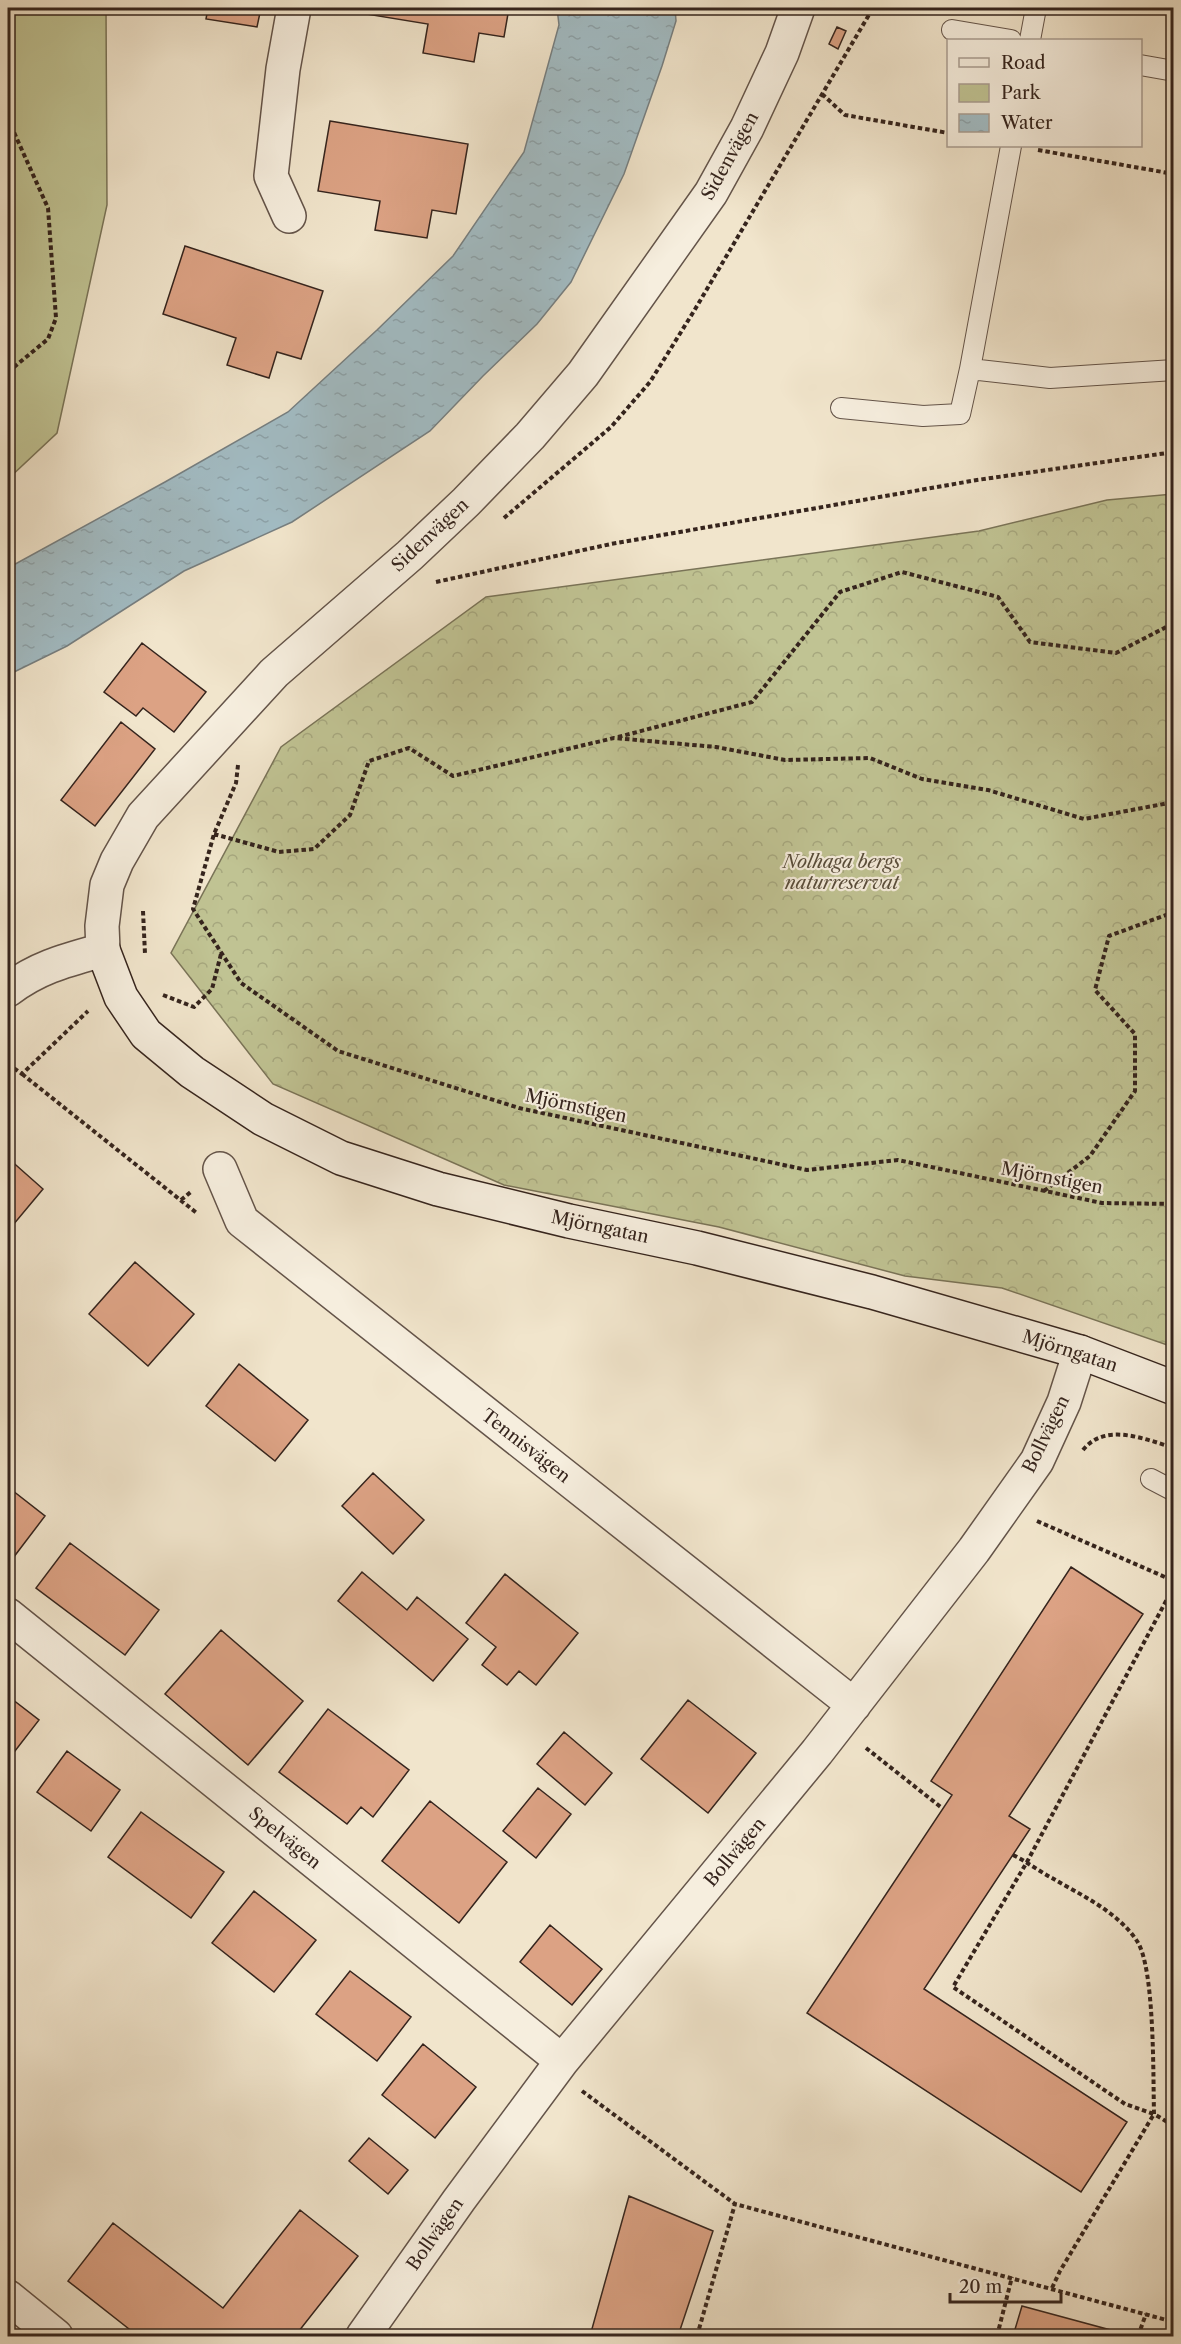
<svg xmlns="http://www.w3.org/2000/svg" width="1181" height="2344" font-family="'Libre Caslon Text',serif">
  <defs>
    <pattern id="forest-crowns" width="20" height="18" patternUnits="userSpaceOnUse" patternTransform="scale(1.5)"><rect width="20" height="18" fill="#c0c393"/><path d="M2 6a3 3 0 1 1 6 0M12 15a3 3 0 1 1 6 0" fill="none" stroke="#a6a77e"/></pattern>
    <pattern id="water-ripples" width="26" height="14" patternUnits="userSpaceOnUse" patternTransform="scale(1.5)"><rect width="26" height="14" fill="#a2bcc4"/><path d="M2 4q2-2 4 0t4 0M15 11q2-2 4 0t4 0" fill="none" stroke="#8ca1a8"/></pattern>
  </defs>
  <rect width="100%" height="100%" fill="#f1e5cc"/>
  <filter id="stains"><feTurbulence type="fractalNoise" baseFrequency=".00333" numOctaves="4"/><feColorMatrix values="0 0 0 0 .2 0 0 0 0 .09 0 0 0 0 .02 0 0 0 .5 -.17"/></filter>
  <radialGradient id="worn" r=".72"><stop offset=".6" stop-color="#630" stop-opacity="0"/><stop offset="1" stop-color="#630" stop-opacity=".3"/></radialGradient>
  <path fill="#c0c393" stroke="#7a7458" stroke-width="1.5" d="M8 8H106L107 205 57 433 8 479Z"/>
  <path fill="url(#forest-crowns)" stroke="#7a7458" stroke-width="1.5" d="M1173 494V1347L1002 1288 905 1276 719 1227 504 1185 273 1084 171 953 281 747 486 597 979 531 1107 500Z"/>
  <path fill="url(#water-ripples)" stroke="#767f81" stroke-width="1.5" d="M557 8H675L676 21 662 66 624 174 571 282 537 324 483 376 430 431 292 522 184 571 67 646 8 675V568L165 482 288 412 377 330 453 256 524 152 559 25Z"/>
  <path fill="#dca284" stroke="#35241d" stroke-width="1.5" d="M208 8H261L257 27 206 19Z
    M367 8H509L504 37 479 33 474 62 423 53 428 24 366 14Z
    M837 27 846 31 838 49 829 44Z
    M330 121 468 144 456 214 432 210 427 238 375 230 380 201 318 191Z
    M185 246 323 291 301 359 277 352 269 378 227 365 236 338 163 314Z
    M142 643 206 692 174 732 143 708 136 716 104 692Z
    M121 722 155 749 95 826 61 800Z
    M8 1158 43 1189 8 1231Z
    M135 1262 194 1314 148 1366 89 1314Z
    M239 1364 308 1420 275 1461 206 1406Z
    M373 1473 424 1520 393 1554 342 1506Z
    M8 1487 45 1516 13 1558 8 1553Z
    M70 1543 159 1610 125 1655 36 1588Z
    M1071 1567 1143 1614 1009 1816 1030 1829 924 1989 1127 2122 1081 2192 807 2013 952 1795 931 1781Z
    M362 1572 407 1610 417 1597 468 1639 433 1681 338 1601Z
    M505 1574 578 1633 536 1685 519 1671 507 1685 482 1665 496 1647 466 1623Z
    M221 1630 303 1701 248 1765 165 1694Z
    M8 1696 39 1720 8 1760Z
    M688 1700 756 1753 708 1813 641 1759Z
    M328 1709 409 1770 373 1817 361 1807 347 1824 279 1772Z
    M564 1732 612 1773 585 1805 537 1764Z
    M67 1751 120 1790 91 1831 37 1792Z
    M538 1788 571 1814 536 1858 503 1831Z
    M430 1801 507 1862 459 1923 382 1861Z
    M141 1812 224 1872 191 1918 108 1857Z
    M254 1891 316 1940 274 1992 212 1943Z
    M550 1925 602 1969 572 2005 520 1962Z
    M350 1971 411 2017 377 2061 316 2014Z
    M423 2044 476 2087 435 2138 382 2095Z
    M369 2138 408 2170 388 2194 349 2161Z
    M629 2196 713 2231 678 2336H590Z
    M300 2210 358 2256 295 2336H138L68 2281 113 2223 223 2308Z
    M1022 2306 1129 2335 1128 2336H1013Z"/>
  <g fill="none" stroke-linecap="round" stroke-linejoin="round">
    <defs>
      <path id="lane" d="M952 30 1011 40
        M1030 40 1036 8
        M1140 65 1174 71
        M970 369 1011 146
        M841 408 923 416 960 414 970 369 1050 378 1174 370
        M1151 1479 1174 1491"/>
      <path id="street" d="M289 216 271 176 283 69 294 8
        M8 990C38 967 67 960 103 950L102 926 107 885 117 861 143 816 274 673 410 555 466 502 530 436 583 374 711 193 747 128 782 53 798 8
        M220 1169 242 1221 854 1705
        M8 1615 562 2061
        M8 2297 56 2336
        M363 2336 459 2200 562 2061 817 1752 974 1550 1037 1461 1064 1402 1080 1352"/>
      <path id="secondary" d="M103 950 121 997 146 1034 192 1072 263 1119 341 1158 438 1189 569 1221 697 1248 872 1292 1080 1352 1174 1388"/>
    </defs>
    <use href="#lane" stroke="#645449" stroke-width="22"/>
    <use href="#street" stroke="#645449" stroke-width="36"/>
    <use href="#secondary" stroke="#35241d" stroke-width="36"/>
    <path stroke="#35241d" stroke-width="4" stroke-dasharray="4.5 3" stroke-linecap="butt" d="M822 94 845 115 948 133
      M8 119 48 208 56 318 48 339 8 372
      M1038 150 1174 174
      M504 518 611 427 650 382 694 311 873 8
      M436 582 611 544 977 480 1174 452
      M618 737 752 702 840 592 902 572 998 597 1030 642 1116 653 1174 623
      M238 765 236 783 214 834 193 909 241 983 338 1051 519 1108 807 1170 898 1160 1102 1203 1174 1204
      M214 834 279 852 314 849 350 815 369 761 409 748 453 776 614 738 716 747 785 760 870 758 922 779 988 790 1084 819 1174 802
      M143 911 145 954
      M163 995 194 1007 212 989 221 954
      M8 1064 22 1074 88 1011
      M22 1074 198 1214
      M1044 1191 1090 1156 1135 1091V1034L1095 990 1109 936 1174 912
      M181 1200 192 1191
      M1083 1450C1105 1422 1145 1439 1174 1448
      M1037 1521 1174 1581
      M866 1748 942 1808
      M1013 1855C1027 1862 1039 1871 1052 1878 1081 1895 1118 1912 1137 1941 1155 1968 1153 2078 1154 2114L1174 2126
      M582 2091 735 2204 1174 2322
      M1052 2288 1060 2271 1154 2114 1125 2104 953 1987 1027 1862 1174 1586
      M697 2336 735 2204
      M997 2336 1012 2277
      M1138 2336 1146 2314"/>
    <use href="#lane" stroke="#f6eede" stroke-width="20"/>
    <use href="#street" stroke="#f6eede" stroke-width="33"/>
    <use href="#secondary" stroke="#f6eede" stroke-width="33"/>
  </g>
  <g text-anchor="middle" stroke-width="4.5" stroke-linejoin="round" paint-order="stroke">
    <g font-size="18" fill="#35241d" stroke="#f6eede">
      <text transform="translate(730 156) rotate(-61)" y="6">Sidenvägen</text>
      <text transform="translate(430 535) rotate(-43)" y="6">Sidenvägen</text>
      <text transform="translate(576 1106) rotate(12)" y="6">Mjörnstigen</text>
      <text transform="translate(1052 1178) rotate(11)" y="6">Mjörnstigen</text>
      <text transform="translate(600 1227) rotate(12)" y="6">Mjörngatan</text>
      <text transform="translate(1070 1351) rotate(18)" y="6">Mjörngatan</text>
      <text transform="translate(1046 1434) rotate(-64)" y="6">Bollvägen</text>
      <text transform="translate(526 1446) rotate(38)" y="6">Tennisvägen</text>
      <text transform="translate(285 1838) rotate(39)" y="6">Spelvägen</text>
      <text transform="translate(735 1852) rotate(-50)" y="6">Bollvägen</text>
      <text transform="translate(435 2234) rotate(-55)" y="6">Bollvägen</text>
    </g>
    <g font-size="18" font-style="italic" fill="#584c3a" stroke="#f6eede">
      <text x="842" y="868">Nolhaga bergs<tspan x="842" dy="21">naturreservat</tspan></text>
    </g>
  </g>
  <rect width="1181" height="2344" fill="none" stroke="#f1e5cc" stroke-width="30"/>
  <rect x="9" y="9" width="1163" height="2326" fill="none" stroke="#35241d" stroke-width="3"/>
  <rect x="15" y="15" width="1151" height="2314" fill="none" stroke="#35241d" stroke-width="1.5"/>
  <rect x="947" y="39" width="195" height="108" fill="#f6eede" stroke="#a99d91" stroke-width="1.5"/>
  <rect x="959" y="58" width="30" height="9" fill="#f6eede" stroke="#a99d91" stroke-width="1.5"/>
  <text x="1001" y="69" font-size="18" fill="#35241d">Road</text>
  <rect x="959" y="84" width="30" height="18" fill="#c0c393" stroke="#a99d91" stroke-width="1.5"/>
  <text x="1001" y="99" font-size="18" fill="#35241d">Park</text>
  <rect x="959" y="114" width="30" height="18" fill="url(#water-ripples)" stroke="#a99d91" stroke-width="1.5"/>
  <text x="1001" y="129" font-size="18" fill="#35241d">Water</text>
  <path d="M950 2293v9h111v-9" fill="none" stroke="#35241d" stroke-width="3"/>
  <text x="959" y="2293" font-size="18" fill="#35241d" stroke="#f6eede" stroke-width="4.5" paint-order="stroke">20 m</text>
  <rect width="100%" height="100%" filter="url(#stains)"/>
  <rect width="100%" height="100%" fill="url(#worn)"/>
</svg>
